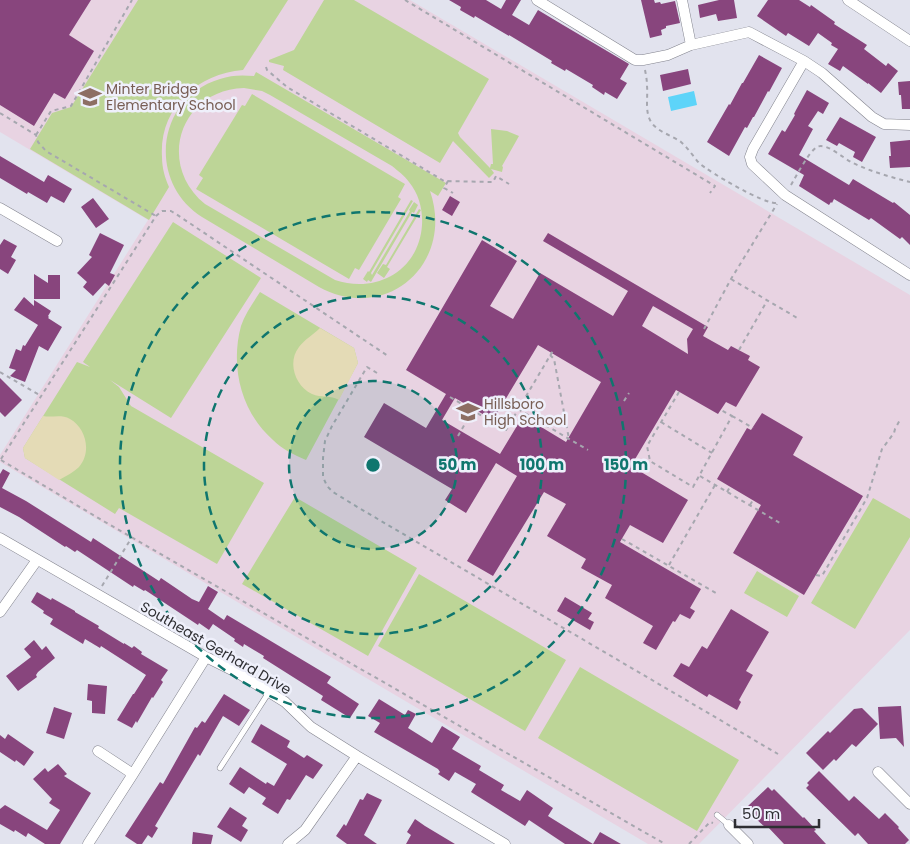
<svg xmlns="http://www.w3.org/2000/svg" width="910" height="844" font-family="Poppins,sans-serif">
  <rect width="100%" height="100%" fill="#e2e3ee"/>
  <path fill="#e8d3e2" d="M0 0H410L910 295V630L699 844H648L0 462V455L148 220 0 132Z"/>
  <path fill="#bdd597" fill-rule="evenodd" d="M138 0H288L243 70C196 74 159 109 162 157 162 168 165 178 169 187L149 220 30 149 52 113 71 107Z
    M324 0H354L489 79 458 133 460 137 490 168 491 164H493L491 129 507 131 519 136 502 166 503 167 502 172 491 169 494 173 489 178 453 141 440 163 283 70 284 66 269 62V60L294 50Z
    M256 72 446 183 438 196 430 191C455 263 387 324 319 287L202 217C147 182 156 98 220 79 231 75 242 75 254 76ZM244 88 262 91 270 95 392 166C398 171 404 175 409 182 419 194 423 210 422 225 419 271 376 294 335 280L205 204C156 164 180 90 244 88Z
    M252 94 405 184 398 197 401 199 359 270 355 268 349 279 196 189 203 178 199 175 242 105 245 106Z
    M411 200 413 201 371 273 372 275 410 211 409 210 414 202 418 205 414 213 412 212 371 282 368 280 367 282 363 279 368 271 369 272Z
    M419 209 421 210 387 267 390 269 384 278 377 273 383 264 386 265Z
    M173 222 261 278 171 418 110 380 119 387 131 406 264 483 217 564 119 508 115 514 25 458 23 448 77 362 90 367 83 362Z
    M260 292 354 348 358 363 306 460C294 455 282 449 273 440 241 412 230 367 241 326 245 314 253 303 260 292Z
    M295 497 417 568 368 656 242 584Z
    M873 498 910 519V537L855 629 811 603Z
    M757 571 799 596 787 617 744 593Z
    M419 574 566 660 525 731 378 646Z
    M580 667 739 760 697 831 538 738Z"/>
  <path fill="#e4dbb6" d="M320 328 354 348 358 363 339 400C331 395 321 398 312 394 295 386 287 362 299 347 305 339 313 335 320 328Z
    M43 416C52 418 61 414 70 419 86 428 92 452 79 467 74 472 66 476 59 480L25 458 23 448Z"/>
  <path fill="#5dd4f9" d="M694 91 697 105 671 111 668 97Z"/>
  <path fill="#88457d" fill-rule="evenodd" d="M0 0H91L69 35 94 51 65 99 54 93 34 126 0 105Z
    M449 0H486L501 9 506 0H521L512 15 529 25 538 10 563 25 629 64 620 79 627 83 617 99 605 92 604 95 592 87 593 85 566 69 565 71 551 63 552 61 509 35V36L475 16 474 18 460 10 461 7Z
    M641 0H654L655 3 660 2 661 4 675 1 680 23 666 26V28L661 30 662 35 650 38Z
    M719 0H734L737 18 718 21 716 14 700 18 698 5Z
    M768 0H799L810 7 811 5 835 22 834 24 867 45 864 49 886 66 888 63 898 71 881 93 868 83V84L843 66 840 71 828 64 838 49 831 45 832 43 818 33 809 46 788 33 786 36 757 16Z
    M759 55 782 68 769 92 768 91 754 117H753L747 128 745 127 729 156 707 142 729 104 730 105 742 83H743Z
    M688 69 691 84 663 91 660 75Z
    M910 81V109H902L901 95H899L898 82Z
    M807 90 829 103 823 114 818 111 808 126 813 129 799 155 849 185 853 179 893 203 894 202 910 215V245L902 237 900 239 871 218 869 220 834 199 832 203 831 202 829 205 799 186 804 175 768 154 782 130 785 132 795 115 794 114 796 110Z
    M840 117 876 137 862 162 853 157 855 152 839 143 837 146 826 140Z
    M910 140V167L890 168 889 156H891L890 142Z
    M0 156 44 182 48 175 72 189 64 203 51 196 47 203 28 192 27 194 0 178Z
    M450 196 460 202 452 216 442 210Z
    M93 198 109 219 96 228 81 207Z
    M100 233 124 245 110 273 115 275 109 286 105 283 93 296 83 287 87 282 77 273 92 257 89 255Z
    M548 233 708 327 703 336 728 350 731 346 750 356 748 360 760 367 736 407 726 402 718 414 676 390 631 466 688 500 663 543 630 525 620 542 701 589 690 608 695 611 690 619 680 614 675 622 673 621 656 650 643 643 653 626 605 598 612 585 581 568 586 559 547 536 566 504 544 492 493 576 467 561 517 476 496 463 466 513 445 500 452 489 364 437 384 403 426 428 446 394 406 370 482 240 517 261 490 306 513 319 540 273 613 316 628 291 543 241ZM653 306 693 329 687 339 688 354 642 326ZM538 345 601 382 566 442 523 416 500 454 442 420 455 398 493 420Z
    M4 239 17 246 11 257 16 260 8 274 0 269V245Z
    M34 274 48 283V275H60V299H34Z
    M24 297 34 306V300L51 311 48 316 49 317 48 318 62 327 48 351 39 346 25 382 10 376 16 370 9 368 16 349 21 351 23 345 25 346 38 325 14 310Z
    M0 378 22 400 5 417 0 412Z
    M762 413 803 437 793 455 863 496 804 595 733 553 761 505 717 479 747 428 751 430Z
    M3 469 10 473 2 488 26 501 91 542 93 538 159 581 161 578 192 599 199 602 208 586 218 592 208 609 224 620 227 615 331 677 327 683 359 704 350 718 321 700 323 696 263 658 264 656 244 644 243 647 234 641 235 639 213 624 209 630 199 623 198 625 145 590 144 591 134 585 133 587 77 550 75 552 66 546 65 547 19 517 0 507V474Z
    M37 592 51 600 52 598 75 611V612L99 626 98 628 124 644V643L132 648 134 646 142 652 141 654 168 670 161 680 163 682 153 698 152 697 137 723 136 721 132 728 117 720 133 694H134L146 675 101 646 100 648 85 639 83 644 50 624 53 619 43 613 44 611 31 602Z
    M565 597 592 613 588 619 594 622 590 630 557 611Z
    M731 609 769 632 746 671 753 675 739 700 741 702 737 710 709 694 707 697 673 676 681 663 689 667 702 646 707 649Z
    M34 640 42 650 46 646 55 658 38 672 36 675 37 677 18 691 6 676 31 657 24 649Z
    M88 684 107 686 105 714 92 713V701L87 700Z
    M224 694 250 710 239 726 223 716 200 756 198 754 155 826 158 828 152 838 148 835 142 844H137L125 836 160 782 163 784 195 727 197 728 202 721 205 723Z
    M379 699 405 715 408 710 416 714 408 728 432 743 442 726 460 737 452 749 481 766 479 770 504 785 501 790 520 801 527 790 553 808 548 816 593 844H565L529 820 525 826 471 792 476 784 455 772 449 781 438 774 440 772 438 769 374 732 380 723 368 716Z
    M901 706 904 747 896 738 880 739 878 707Z
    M54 707 72 713 64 739 46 733Z
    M862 708 878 724 856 747 852 744 836 761 834 759 823 770 806 753 828 731 830 733 854 709Z
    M261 724 290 741 287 747 304 758 307 755 323 765 313 779 306 775 290 800 287 799 278 814 262 804 266 798 249 787 244 794 229 784 240 767 266 784 267 782 274 786 287 764 251 742Z
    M8 734 34 752 24 766 16 760 15 762 0 752V735L5 739Z
    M58 764 67 774 64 776 91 793 60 844H45L28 833 26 837 15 830 14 832 0 824V809L5 805 47 830 60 810 49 803 52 799 33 779 45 768 48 772Z
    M819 771 849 801 854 796 879 819 885 813 899 827 898 828 909 840 905 844H868L858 833 855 836 806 788 809 785 807 783Z
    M768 787 772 791 774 789 803 818 804 817 816 830 814 831 826 844H784L767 826 766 828 754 817 756 815 748 806Z
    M367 793 382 800 364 835 377 844H347L336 836 344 824 346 826 360 799 363 800Z
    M230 807 247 818 242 826 248 830 241 842 217 827Z
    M415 819 425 826 455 844H406L411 835 407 832Z
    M193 832 213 835 211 844H192Z
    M600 832 621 844H593Z"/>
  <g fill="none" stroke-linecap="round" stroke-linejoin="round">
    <defs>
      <path id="lane" d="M220 768 269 692
        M717 815 729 825"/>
      <path id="street" d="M537 0 635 60H643L668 55 691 45 749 32 804 61 822 73 872 117 884 124 910 125
        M682 0 691 45
        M848 0 910 41
        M804 61 753 149 750 157 752 164 785 195 910 275
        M0 208 57 241
        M0 538 206 657 238 673 285 702 311 727 357 756 505 844
        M0 612 37 560
        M98 751 133 774
        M878 772 910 804
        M729 825 748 844
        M88 844 133 774 206 657
        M288 844 305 830 357 756"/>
    </defs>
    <use href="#lane" stroke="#82838d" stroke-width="6"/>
    <use href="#street" stroke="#82838d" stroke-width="11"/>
    <path stroke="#a6a7af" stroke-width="2" stroke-dasharray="4 4" stroke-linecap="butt" d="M405 0 715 186 710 193
      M266 67 267 70 287 87 444 181 493 182 496 176 509 184
      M645 70C646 75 647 80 647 86 648 97 645 110 650 120 656 132 672 135 681 142 688 148 693 156 699 163 709 172 765 205 777 203
      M0 113 36 135 38 142 46 151 156 216
      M36 135 51 111 71 106 132 0
      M448 181 444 188 453 193
      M791 185C795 178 810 150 817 147 826 142 843 158 851 162 869 171 890 177 910 182
      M731 279 799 319
      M704 329 731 279 777 204
      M739 350 767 301
      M550 355 554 359 569 439
      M0 372 41 396
      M377 373 367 367 332 426 325 441 323 458V477L327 486 333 492 359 508 778 754
      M679 392 647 446 650 461 693 487 732 416 721 410
      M450 397 506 430 554 349
      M624 401 629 393
      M518 409 588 450
      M732 416 753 428
      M661 422 712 453
      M458 436 473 410
      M1 459 156 216 162 211H171L176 214 388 356
      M1 460 105 522 665 844
      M700 476 780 523
      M727 492 730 487
      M750 505 753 500
      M622 539 716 593
      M669 565 715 485
      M816 575 822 576 867 498 882 449 894 433 895 429 901 418
      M102 586 132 537
      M689 844 710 822 713 823"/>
    <use href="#lane" stroke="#fff" stroke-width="5"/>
    <use href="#street" stroke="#fff" stroke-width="10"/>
  </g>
  <circle cx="373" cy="465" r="84" fill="#0f766e" fill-opacity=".12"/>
  <g fill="none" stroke="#0f766e" stroke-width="2.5" stroke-dasharray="9 6">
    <circle cx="373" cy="465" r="84"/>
    <circle cx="373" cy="465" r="169"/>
    <circle cx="373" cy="465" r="253"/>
  </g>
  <defs>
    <symbol id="school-bare" viewBox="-9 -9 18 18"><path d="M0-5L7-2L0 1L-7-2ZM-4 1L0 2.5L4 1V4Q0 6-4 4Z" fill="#8d6e63" stroke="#eff0fb" stroke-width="2.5" paint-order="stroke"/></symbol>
  </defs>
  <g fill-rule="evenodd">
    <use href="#school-bare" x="74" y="81" width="32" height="32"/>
    <use href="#school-bare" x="452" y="396" width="32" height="32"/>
  </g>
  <g text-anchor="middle" stroke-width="5" stroke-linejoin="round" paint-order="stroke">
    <g font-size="14" fill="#785e54" stroke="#eff0fb" text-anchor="start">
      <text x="106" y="94">Minter Bridge<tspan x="106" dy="16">Elementary School</tspan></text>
      <text x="484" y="409">Hillsboro<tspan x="484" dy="16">High School</tspan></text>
    </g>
    <g font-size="14" fill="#2e2e32" stroke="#eff0fb">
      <text transform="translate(216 648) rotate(30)" y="5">Southeast Gerhard Drive</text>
    </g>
  </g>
  <circle cx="373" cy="465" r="8" fill="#0f766e" stroke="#eff0fb" stroke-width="2.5"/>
  <g font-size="15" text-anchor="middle" font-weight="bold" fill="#0f766e" stroke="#eff0fb" stroke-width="5" stroke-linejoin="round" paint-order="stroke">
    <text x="457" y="470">50 m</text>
    <text x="542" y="470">100 m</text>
    <text x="626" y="470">150 m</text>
  </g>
  <path d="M735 819v8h84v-8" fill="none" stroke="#2e2e32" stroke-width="2.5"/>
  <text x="742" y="819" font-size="15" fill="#2e2e32" stroke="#eff0fb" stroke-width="4" paint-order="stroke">50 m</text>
</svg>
